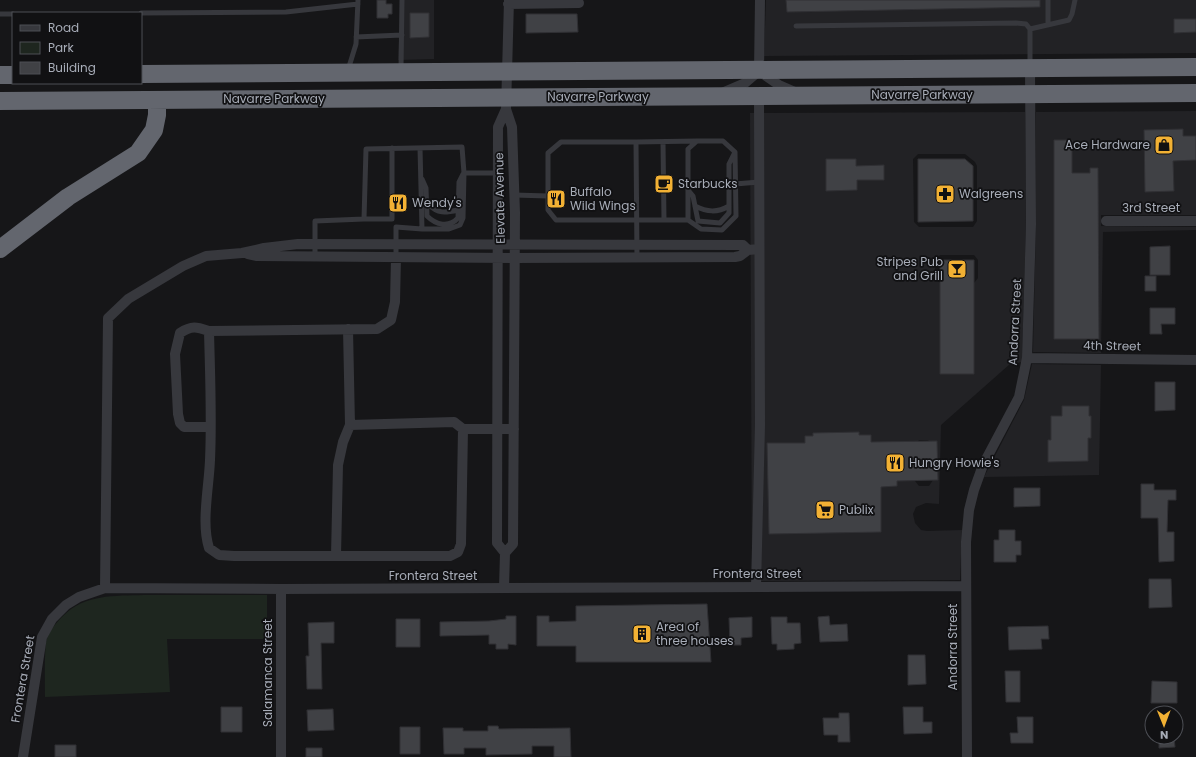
<svg xmlns="http://www.w3.org/2000/svg" width="1196" height="757" font-family="Poppins,sans-serif">
  <rect width="100%" height="100%" fill="#161618"/>
  <path fill="#222225" fill-rule="evenodd" d="M401 0H434V59L398 60Z
    M766 0H1196V53L764 56Z
    M1196 111V215H1101V226L1196 227V230L1103 232 1101 353 1033 352 1036 224V112Z
    M1025 112 1026 224 1022 362 1010 364 941 425 939 504 926 503 916 507 913 514 915 523 921 530 927 531 962 530 960 580 752 581 750 113ZM918 154H965L975 162 977 166V221L973 227H919L914 222 913 159ZM940 255H974L978 260V278L974 283H940L935 278V260ZM919 440H928L932 445 933 480 929 486H919L915 481 914 446Z
    M1032 364 1101 365 1099 475 984 477 1024 400Z"/>
  <path fill="#1e261f" d="M144 595H267V639H167L170 692 45 697C45 685 44 647 47 638 50 630 57 622 63 616 85 594 114 596 144 595Z"/>
  <path fill="#404145" stroke="#303034" d="M377 0H386V4H392V14H388V18H377Z
    M786 0H1040V7L787 12Z
    M410 13H429V37L410 38Z
    M526 14H577L578 32 526 33Z
    M1174 19H1196V32L1174 33Z
    M1183 129V136H1196V160L1173 161 1174 191 1145 192 1144 130Z
    M1054 140H1072V173H1090V168H1098L1099 339H1054Z
    M826 159H856V166L884 165V180H857V190L826 191Z
    M918 159H965L973 166V221L918 222Z
    M1170 246V275H1150V247Z
    M940 260H974V374H940Z
    M1145 276H1156V291H1145Z
    M1150 308H1175V324H1161L1162 334H1150Z
    M1155 382H1175V410L1155 411Z
    M1062 406H1089V416H1091V438H1088V461L1048 462V440H1051V416H1062Z
    M859 432V435H871V442L937 441 938 480 897 481V486L881 487V532L769 534 767 443H805V436H813V433Z
    M1141 484H1154V490H1176V500H1168L1167 532H1174V561L1159 562 1158 518H1141Z
    M1014 488H1040V506L1014 507Z
    M999 530H1015V541H1021V555H1016V562H994V540H999Z
    M1149 579H1171L1172 607 1149 608Z
    M707 604 711 662H576V646H537V616H549V622L576 621V606Z
    M506 616H516V645L508 644V649H496V644H489V635L440 636V622L489 621 506 619Z
    M829 616 830 625 847 624 848 641 820 642 818 617Z
    M752 617V637L741 638V645H730L729 618Z
    M771 617H787V623H800L801 643 794 644V649L777 650V644H772Z
    M396 619H420V647H396Z
    M334 622V643H321L322 689H307L306 656H309L308 623Z
    M1048 626 1049 639H1041L1042 649 1009 650 1008 627Z
    M908 655H925L926 684 908 685Z
    M1005 671H1020V702H1006Z
    M1152 681 1177 682V703H1151Z
    M221 707H242V732H221Z
    M903 707H923V722H932V733L904 734Z
    M333 709 334 730 308 731 307 710Z
    M839 713H849L850 742H838V735H824L823 718H839Z
    M1017 717H1033V743H1011L1010 733H1018Z
    M488 726H498L499 729 570 728 571 757H554V746H532V754L486 755V748H464V754H444L443 728H463V731H488Z
    M400 727H420V754H400Z
    M1159 737H1174L1175 747 1159 748Z
    M55 745H76V757H55Z
    M306 748H322V757H306Z"/>
  <g fill="none" stroke-linecap="round" stroke-linejoin="round">
    <path stroke="#37383d" stroke-width="5" d="M1048 0V25
      M141 13 286 12 358 4
      M0 14H13
      M796 26 1016 23 1026 24 1030 29V66
      M1030 29 1069 20 1072 14 1075 0
      M356 37 402 35
      M401 69 402 0
      M348 70 356 44 358 0
      M636 142 697 141
      M663 142 664 220
      M392 148V219H364L366 149 462 147 464 173H498
      M420 148 422 229H449L460 225 463 218 464 173
      M422 179 426 188 427 216C436 225 449 228 458 218L459 182 463 174
      M735 184 759 182
      M688 190 693 196 698 221 720 223 729 213V164L734 154
      M514 195 548 196
      M428 204C438 214 445 213 458 210
      M695 206C707 212 717 213 729 206
      M315 256V221L364 219
      M396 257V227L422 229
      M637 258C637 219 636 180 636 142H561L548 153V210L556 220H688L701 229 722 230 736 216 735 152 723 141H697L688 149V220"/>
    <path stroke="#37383d" stroke-width="10" d="M508 4 579 3
      M759 71 779 85 795 92
      M724 92 745 83 759 71 760 0
      M1106 221H1196
      M248 254 257 256 514 258 735 257 740 256 748 250 759 249
      M348 329 350 425 343 442 338 465 336 556H450L458 552 461 544 463 429H514
      M209 331C210 374 212 417 210 460 209 487 201 523 209 548L219 555 234 556H336
      M1027 358 1196 360
      M350 425 454 422 463 429
      M210 427H184L180 423 178 414 175 354 180 333C192 325 197 327 209 331L377 329 391 320 395 302 396 257
      M505 553 513 544 515 213 512 127 506 109 509 0
      M756 587 760 425 759 96
      M105 588 108 318 128 299 183 266 206 256 242 253 264 248 298 244 743 245 748 250
      M504 588 505 553 497 543 498 127 506 109
      M281 589V757
      M23 757 42 637 52 619 66 605 79 597 105 588 281 589 966 586
      M967 757 966 542 969 510 974 490 983 465 1019 397 1027 358 1031 224 1030 69"/>
    <path stroke="#63666e" stroke-width="18" d="M141 74 1196 67
      M0 75H13
      M0 101 1196 93
      M0 249 68 197 138 153 154 130 157 115V100"/>
  </g>
  <defs>
    <symbol id="shop-square" viewBox="-11 -11 22 22"><rect x="-9" y="-9" width="18" height="18" rx="4" fill="#f2b134" stroke="#111113"/><path d="M-5-2.5h2.3a2.7 3.5 0 0 1 5.4 0H5L5.5 6h-11ZM-1.5-2.5h3a1.5 2.3 0 0 0-3 0Z" fill="#111"/></symbol>
    <symbol id="cafe-square" viewBox="-11 -11 22 22"><rect x="-9" y="-9" width="18" height="18" rx="4" fill="#f2b134" stroke="#111113"/><path d="M-5.5-4.5H6V0H3Q3 3.5 0 3.5H-2.5Q-5.5 3.5-5.5 0ZM3-3.2v2h1.7v-2ZM-6 4.5H4V6H-6Z" fill="#111"/></symbol>
    <symbol id="pharmacy-square" viewBox="-11 -11 22 22"><rect x="-9" y="-9" width="18" height="18" rx="4" fill="#f2b134" stroke="#111113"/><path d="M-2-6h4v4h4v4h-4v4h-4v-4h-4v-4h4Z" fill="#111"/></symbol>
    <symbol id="restaurant-square" viewBox="-11 -11 22 22"><rect x="-9" y="-9" width="18" height="18" rx="4" fill="#f2b134" stroke="#111113"/><path d="M-5-6h1v4h1v-4h1v4h1v-4h1v5L-1.5 .5V6h-2V.5L-5-1ZM5-6V6H3V1.5H1.5Q1.5-4 5-6Z" fill="#111"/></symbol>
    <symbol id="bar-square" viewBox="-11 -11 22 22"><rect x="-9" y="-9" width="18" height="18" rx="4" fill="#f2b134" stroke="#111113"/><path d="M-6-5H6L.8 .8V4.5H3.5V6h-7V4.5H-.8V.8Z" fill="#111"/></symbol>
    <symbol id="supermarket-square" viewBox="-11 -11 22 22"><rect x="-9" y="-9" width="18" height="18" rx="4" fill="#f2b134" stroke="#111113"/><path d="M-6-5.5h2.5l.6 2H6L4.5 2H-2.5L-4.4-4H-6ZM-1.5 3.2a1.3 1.3 0 1 0 .1 0ZM3 3.2a1.3 1.3 0 1 0 .1 0Z" fill="#111"/></symbol>
    <symbol id="building-square" viewBox="-11 -11 22 22"><rect x="-9" y="-9" width="18" height="18" rx="4" fill="#f2b134" stroke="#111113"/><path d="M-4-6H4V6H1V3H-1V6H-4ZM-2.5-4.3h1.7v1.8h-1.7ZM.8-4.3h1.7v1.8H.8ZM-2.5-1h1.7V.8h-1.7ZM.8-1h1.7V.8H.8Z" fill="#111"/></symbol>
  </defs>
  <g fill-rule="evenodd">
    <use href="#shop-square" x="1153" y="134" width="22" height="22"/>
    <use href="#cafe-square" x="653" y="173" width="22" height="22"/>
    <use href="#pharmacy-square" x="934" y="183" width="22" height="22"/>
    <use href="#restaurant-square" x="545" y="188" width="22" height="22"/>
    <use href="#restaurant-square" x="387" y="192" width="22" height="22"/>
    <use href="#bar-square" x="946" y="258" width="22" height="22"/>
    <use href="#restaurant-square" x="884" y="452" width="22" height="22"/>
    <use href="#supermarket-square" x="814" y="499" width="22" height="22"/>
    <use href="#building-square" x="631" y="623" width="22" height="22"/>
  </g>
  <g text-anchor="middle" stroke-width="3.5" stroke-linejoin="round" paint-order="stroke">
    <g font-size="12" fill="#a8adb8" stroke="#111113">
      <text x="922" y="99">Navarre Parkway</text>
      <text x="598" y="101">Navarre Parkway</text>
      <text x="274" y="103">Navarre Parkway</text>
      <text transform="translate(500 198) rotate(-91)" y="4">Elevate Avenue</text>
      <text x="1151" y="212">3rd Street</text>
      <text transform="translate(1015 322) rotate(-87)" y="4">Andorra Street</text>
      <text transform="translate(1112 346) rotate(1)" y="4">4th Street</text>
      <text x="757" y="578">Frontera Street</text>
      <text x="433" y="580">Frontera Street</text>
      <text transform="translate(953 647) rotate(-90)" y="4">Andorra Street</text>
      <text transform="translate(268 673) rotate(-90)" y="4">Salamanca Street</text>
      <text transform="translate(23 679) rotate(-80)" y="4">Frontera Street</text>
    </g>
    <g font-size="12" fill="#a8adb8" stroke="#111113" text-anchor="start">
      <text x="1150" y="149" text-anchor="end">Ace Hardware</text>
      <text x="678" y="188">Starbucks</text>
      <text x="570" y="196">Buffalo<tspan x="570" dy="14">Wild Wings</tspan></text>
      <text x="959" y="198">Walgreens</text>
      <text x="412" y="207">Wendy's</text>
      <text x="943" y="266" text-anchor="end">Stripes Pub<tspan x="943" dy="14">and Grill</tspan></text>
      <text x="909" y="467">Hungry Howie's</text>
      <text x="839" y="514">Publix</text>
      <text x="656" y="631">Area of<tspan x="656" dy="14">three houses</tspan></text>
    </g>
  </g>
  <rect x="12" y="12" width="130" height="72" fill="#111113" stroke="#4d4f55"/>
  <rect x="20" y="25" width="20" height="6" fill="#37383d" stroke="#4d4f55"/>
  <text x="48" y="32" font-size="12" fill="#a8adb8">Road</text>
  <rect x="20" y="42" width="20" height="12" fill="#1e261f" stroke="#4d4f55"/>
  <text x="48" y="52" font-size="12" fill="#a8adb8">Park</text>
  <rect x="20" y="62" width="20" height="12" fill="#404145" stroke="#4d4f55"/>
  <text x="48" y="72" font-size="12" fill="#a8adb8">Building</text>
  <g transform="translate(1164 725) rotate(179)"><circle r="19" fill="#111113" stroke="#4d4f55"/>
  <path d="M0-3L7 15L0 10L-7 15Z" fill="#f2b134"/>
  <text y="-6" font-size="11" font-weight="bold" text-anchor="middle" fill="#a8adb8">N</text>
  </g>
</svg>
